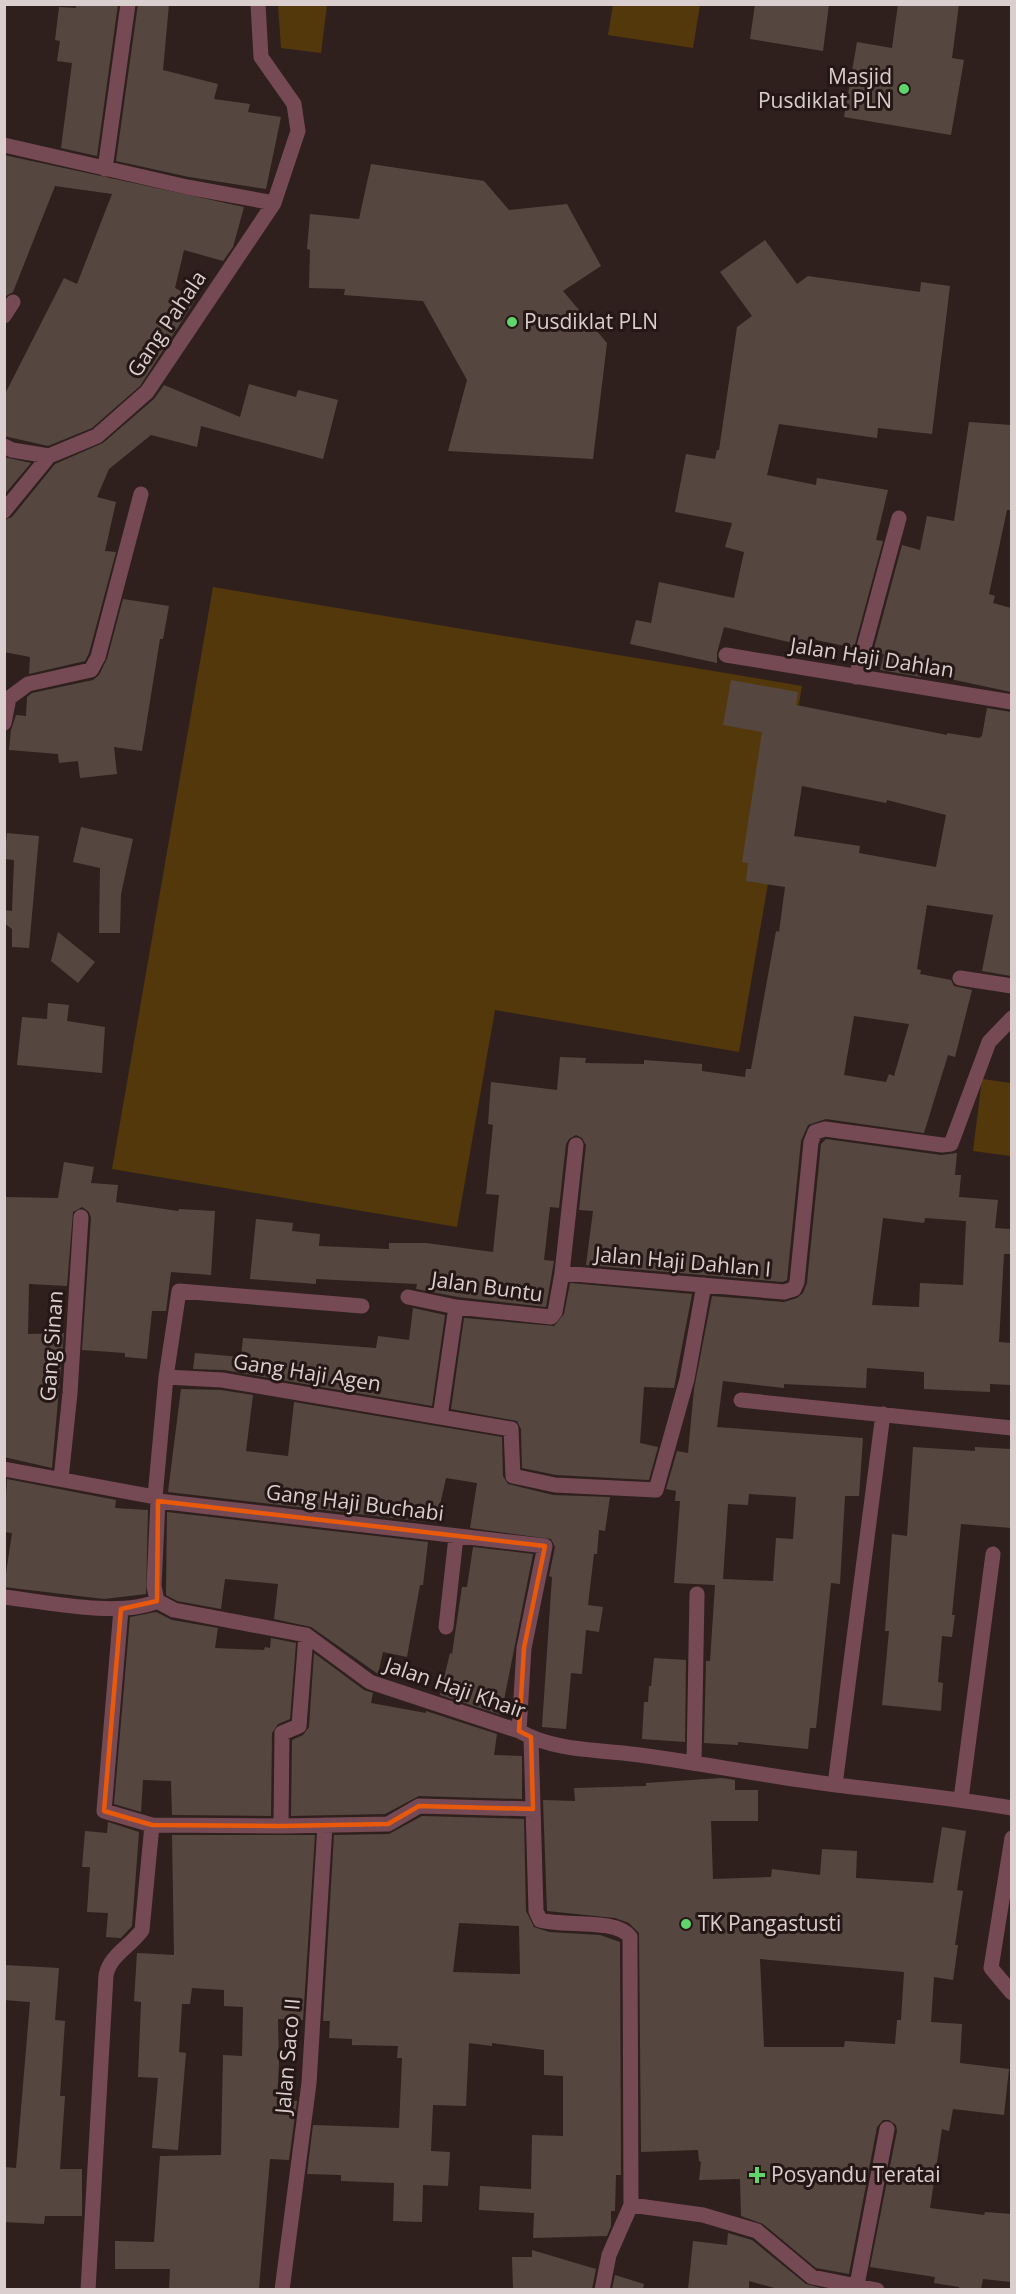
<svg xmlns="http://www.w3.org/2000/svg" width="1016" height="2294" font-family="'Open Sans',sans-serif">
  <rect width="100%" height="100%" fill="#2f201e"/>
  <path fill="#53380c" d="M278 5H327L321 53 281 48Z
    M613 5H700L693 48 608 35Z
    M213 587 802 686 739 1052 495 1010 457 1227 112 1169Z
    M982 1079 1011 1083 1010 1156 973 1151Z"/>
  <path fill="#55473f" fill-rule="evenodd" d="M76 4H118L97 156 61 148 72 63 57 61 60 41 55 40 59 7 76 8Z
    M138 4H169L163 70 218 84 214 99 250 104 248 112 281 117 266 189 189 177 116 161Z
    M755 4H829L823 51 750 39Z
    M898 4H959L952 58 964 60 951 135 844 117 857 42 892 48Z
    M4 155 244 207 233 247 223 261 184 250 175 288 196 299 140 386 92 428 48 446 4 436V396L64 278 77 284 112 194 55 186 13 292 4 297Z
    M371 164 484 181 509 210 567 204 601 266 563 291 607 343 593 459 448 451 467 380 423 301 344 295 345 289 309 288 310 250 307 249 310 214 359 219Z
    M765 240 797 284 808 276 920 292 921 282 950 286 932 434 878 428 877 438 779 424 767 475 816 485 817 478 888 490 876 540 883 541 854 648 812 639 810 647 724 627 717 653V663L630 644 636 620 651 623 659 582 734 598 744 552 725 547 732 523 675 512 686 454 715 459 717 450H719L737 327 752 316 720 272Z
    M249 384 296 397 298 390 338 400 323 459 201 426 197 447 151 435 109 469 97 497 116 502 105 551 116 552 89 653 85 661 29 674 30 657 4 652V520L12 517 55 464 103 443 154 399 164 385 240 417Z
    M969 422 1011 425V510H1007L989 594 995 596 993 603 1011 608V692L922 673 921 677 880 670 884 654 873 652 902 545 920 550 927 516 954 521Z
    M4 457 31 463 4 495Z
    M123 599 169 606 163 639H160L142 751 114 747 117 774 80 778 78 761 59 763 58 754 9 750 11 730 16 715 26 716 27 697 32 693 93 680 99 675 107 659Z
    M731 680 798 692 796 705 947 735V733L979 738 982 736 987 708 1011 712V976L982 971 993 915 927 905 917 969 921 970 920 974 951 980 954 986 972 990 955 1057 948 1055 924 1133 826 1119 808 1125 801 1141 787 1280 783 1282 586 1265 593 1211 579 1210 586 1145 582 1138 576 1135 569 1139 566 1144 559 1208 550 1207 544 1260 554 1261 546 1307 458 1297 416 1289 417 1284 316 1279V1284L250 1279 256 1219 293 1223 292 1231 320 1234 319 1246 389 1249V1243H426L493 1252 499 1195 486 1194 493 1125 488 1124 491 1082 557 1090 560 1057 586 1058 585 1063 644 1064V1060L702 1064V1071L745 1077 746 1069H751L776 931 779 932 785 887 746 881 748 863 742 862 762 732 723 725ZM802 786 886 803 887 800 946 815 936 867 859 853 860 846 794 836ZM854 1016 909 1024 894 1076 889 1074 886 1082 844 1075Z
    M81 827 133 839 121 894 120 933H99L100 868 73 862Z
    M7 833 39 836 29 948 12 947V929L4 923V910L12 911 14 860 4 859Z
    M58 932 95 962 78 983 51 961Z
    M48 1003 69 1005 67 1021 105 1027 102 1073 17 1065 22 1017 47 1019Z
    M826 1139 941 1155 957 1153 955 1175H961L959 1197 998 1200 995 1228 1011 1229V1254H1004L999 1342 1011 1343V1385L990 1384V1392L924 1389V1372L867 1368 866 1388 784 1384V1388L723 1381 717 1427 863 1438 859 1496H845L840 1584 831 1583 816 1728H810L808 1749 738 1742V1745L704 1743 706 1661H710L715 1585 674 1583 680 1501H675L676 1491 666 1489 677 1451 688 1453 694 1389 712 1296 784 1302 797 1298 803 1293 807 1283 821 1144ZM883 1218 924 1223 925 1218 966 1221 963 1285 920 1283 919 1307 872 1305ZM749 1494 796 1497 793 1539 776 1538 773 1581 723 1579 728 1504 748 1505Z
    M64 1162 94 1167 91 1183 118 1185 116 1202 178 1211 179 1209 215 1211 211 1275 171 1272 166 1311H152L147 1359 125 1357V1353L82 1350 91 1218 89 1212 82 1207 73 1212 67 1286 29 1284 28 1334 64 1333 52 1468 4 1457V1197L58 1198Z
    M570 1283 692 1294 674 1388 644 1387 640 1443 658 1447 649 1480 556 1475 522 1468 521 1429 517 1421 451 1409 464 1318 554 1326 564 1314Z
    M413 1308 445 1315 432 1406 224 1370 193 1369 195 1353 241 1357 243 1338 376 1348 378 1336 409 1340Z
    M181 1389 221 1390 253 1395 246 1451 288 1456 294 1402 502 1437 503 1476 508 1484 553 1495 610 1497 605 1531 599 1530 597 1554H594L588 1605 603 1607 599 1632 586 1630 582 1674 571 1673 566 1729 542 1727 552 1577 549 1576 555 1547 551 1539 470 1528 477 1483 446 1478 436 1523 168 1492Z
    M913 1447 975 1451V1447L1011 1449V1528L961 1524 952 1615H955L952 1637 942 1636 938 1682 943 1683 941 1711 882 1705 889 1631H885L892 1534 907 1536Z
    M7 1479 116 1500 115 1508 148 1510 146 1594 104 1599 4 1587 12 1533 4 1532Z
    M167 1512 428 1542 423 1585H420L407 1657 383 1652 378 1674 311 1627 274 1619 278 1584 225 1579 221 1609 177 1601 166 1595Z
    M473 1547 533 1554 501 1715 440 1695 450 1653 452 1654 462 1587H467Z
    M156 1612 172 1620 218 1628 215 1648 264 1650 265 1647 270 1648 271 1638 296 1643 290 1719 278 1724 272 1733 271 1816 172 1815 171 1781 143 1780 141 1812 114 1804 130 1617Z
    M314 1653 364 1690 373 1693 371 1703 426 1713V1711L497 1734 494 1755 522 1756V1799L419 1796 385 1814 291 1816 292 1740 303 1735 309 1727Z
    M654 1658 686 1660 685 1742 642 1739 644 1702H648L649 1686H651Z
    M722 1778 735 1780V1790H758V1821H711L713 1879 771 1877 772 1869 820 1875 822 1849 857 1851 856 1878 933 1883 942 1827 966 1831 957 1890 963 1891 955 1945H958L953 1980 934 1977 931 2022 962 2024 960 2063 1009 2069 1004 2115 953 2109 949 2131 942 2129 930 2208 984 2215 985 2212 1011 2214V2282L983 2279 981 2289H959V2287L934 2283 935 2277 870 2267 897 2131 896 2125 889 2120H883L877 2127 849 2274 816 2268 763 2224 741 2216 740 2179 699 2180 701 2162 699 2161 698 2150 641 2152 639 1933 629 1923 615 1918 547 1911 543 1800 575 1801 574 1788 646 1786V1783ZM760 1959 904 1972 901 2020H897L895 2044 845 2041 844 2047H764Z
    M422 1816 524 1819 526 1911 534 1927 549 1932 600 1935 620 1942 621 2175H616L615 2211H611V2226L607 2236 533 2238 534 2213 479 2210 480 2186 531 2189 532 2135 563 2136V2076L544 2075V2050L492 2043V2046L469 2043 466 2106 433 2105 431 2151 450 2152 448 2186 423 2185 422 2222 393 2221 394 2183 341 2181V2175L307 2174 313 2125 399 2128 402 2058H397L398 2046 352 2045V2039L329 2038 330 2021H323L334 1835 389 1834ZM459 1923 519 1926 520 1974 453 1972Z
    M108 1822 139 1832 132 1926 121 1938 106 1937 108 1913 87 1912 90 1867H82L85 1831 107 1833Z
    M172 1835H315L303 2020 278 2019 279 2065 277 2099 297 2101 289 2160 270 2159 259 2289H169L170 2269H115V2241L154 2242 160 2156 221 2155 223 2055 242 2056 243 2007 224 2006V1990L192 1988 190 2004H182L179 2052 186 2053 178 2150 152 2148 158 2078 138 2077 141 2002 134 2001 137 1953 174 1955Z
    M4 1965 59 1968 55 2020 65 2021 60 2096H65L60 2169H82V2216H45L44 2224 4 2222V2167L16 2168 30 2002 4 2000Z
    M728 2233 752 2240 806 2284 825 2289H778L749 2281V2289H688L693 2241 727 2245Z
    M532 2250 596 2269 592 2289H513L512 2257H532Z
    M615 2275 644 2284 643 2289H612Z"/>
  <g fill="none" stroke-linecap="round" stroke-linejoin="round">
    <path stroke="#764a55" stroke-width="15" d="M4 145 187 187 274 203
      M105 169 128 4
      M4 316 13 302
      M4 446 12 450 49 456 97 436 147 392 274 203 298 131 294 104 261 57 258 4
      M4 511 49 456
      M726 655 1012 702
      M856 677 899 518
      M4 723 9 698 28 684 91 670 98 657 141 494
      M960 978 1012 986
      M562 1273 784 1292 794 1289 797 1282 811 1142 815 1132 825 1129 942 1145 951 1144 989 1042 1012 1018
      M408 1297 456 1307 551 1317 555 1312 562 1273 576 1145
      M166 1377 222 1380 511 1429 513 1476 555 1485 656 1490 687 1379 704 1285
      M741 1400 1012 1428
      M440 1417 456 1307
      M4 1469 155 1497 158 1501 154 1586 157 1601 174 1610 306 1635 370 1682 519 1731C558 1753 604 1749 647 1756 710 1765 773 1777 836 1785 894 1792 953 1798 1012 1808
      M61 1479 70 1393 81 1217
      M155 1497 166 1377 179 1291 362 1306
      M158 1501 545 1546 524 1648 519 1731
      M4 1597C45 1602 121 1618 157 1601
      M121 1609 104 1811 152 1825 281 1826 388 1824 419 1806 533 1809
      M446 1627 456 1537
      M531 1737 536 1911 540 1920C564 1927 616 1918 630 1937L631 2205 609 2255 602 2290
      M694 1763 697 1594
      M835 1785 883 1414
      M961 1799 993 1554
      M281 1826 282 1733 299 1726 306 1635
      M1012 1838 991 1968 1012 1993
      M631 2205 703 2215 757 2231 812 2277 877 2290
      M857 2285 887 2129
      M88 2290 106 1975C110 1955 131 1946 142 1930L152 1825
      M282 2290 309 2083 325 1825"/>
  </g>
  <path fill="none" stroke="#e8590c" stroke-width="4.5" stroke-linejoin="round" d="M158 1501 545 1546 524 1648 519 1731 531 1737 533 1809 419 1806 388 1824 281 1826 152 1825 104 1811 121 1609 157 1601Z"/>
  <g fill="#5fd56b" stroke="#251715" stroke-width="2">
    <circle cx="904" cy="89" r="6"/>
    <circle cx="512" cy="322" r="6"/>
    <circle cx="686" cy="1924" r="6"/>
    <path d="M754 2166h6v6h6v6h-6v6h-6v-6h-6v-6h6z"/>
  </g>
  <g text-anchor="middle" stroke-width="6" stroke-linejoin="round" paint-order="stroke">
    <g font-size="21" fill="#dacfce" stroke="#251715" text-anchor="start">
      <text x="892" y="84" text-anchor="end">Masjid<tspan x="892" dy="24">Pusdiklat PLN</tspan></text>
      <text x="524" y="329">Pusdiklat PLN</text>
      <text x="698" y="1931">TK Pangastusti</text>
      <text x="771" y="2182">Posyandu Teratai</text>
    </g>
    <g font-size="21" fill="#dacfce" stroke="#251715">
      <text transform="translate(167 324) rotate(-56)" y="7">Gang Pahala</text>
      <text transform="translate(872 658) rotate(9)" y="7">Jalan Haji Dahlan</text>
      <text transform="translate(683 1262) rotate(5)" y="7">Jalan Haji Dahlan I</text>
      <text transform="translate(487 1287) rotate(8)" y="7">Jalan Buntu</text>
      <text transform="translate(52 1346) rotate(-86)" y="7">Gang Sinan</text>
      <text transform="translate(307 1373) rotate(9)" y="7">Gang Haji Agen</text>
      <text transform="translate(355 1503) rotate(7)" y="7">Gang Haji Buchabi</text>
      <text transform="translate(455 1688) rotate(19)" y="7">Jalan Haji Khair</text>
      <text transform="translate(288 2056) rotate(-85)" y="7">Jalan Saco II</text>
    </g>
  </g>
  <rect width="1016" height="2294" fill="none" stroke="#dacfce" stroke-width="12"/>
</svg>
